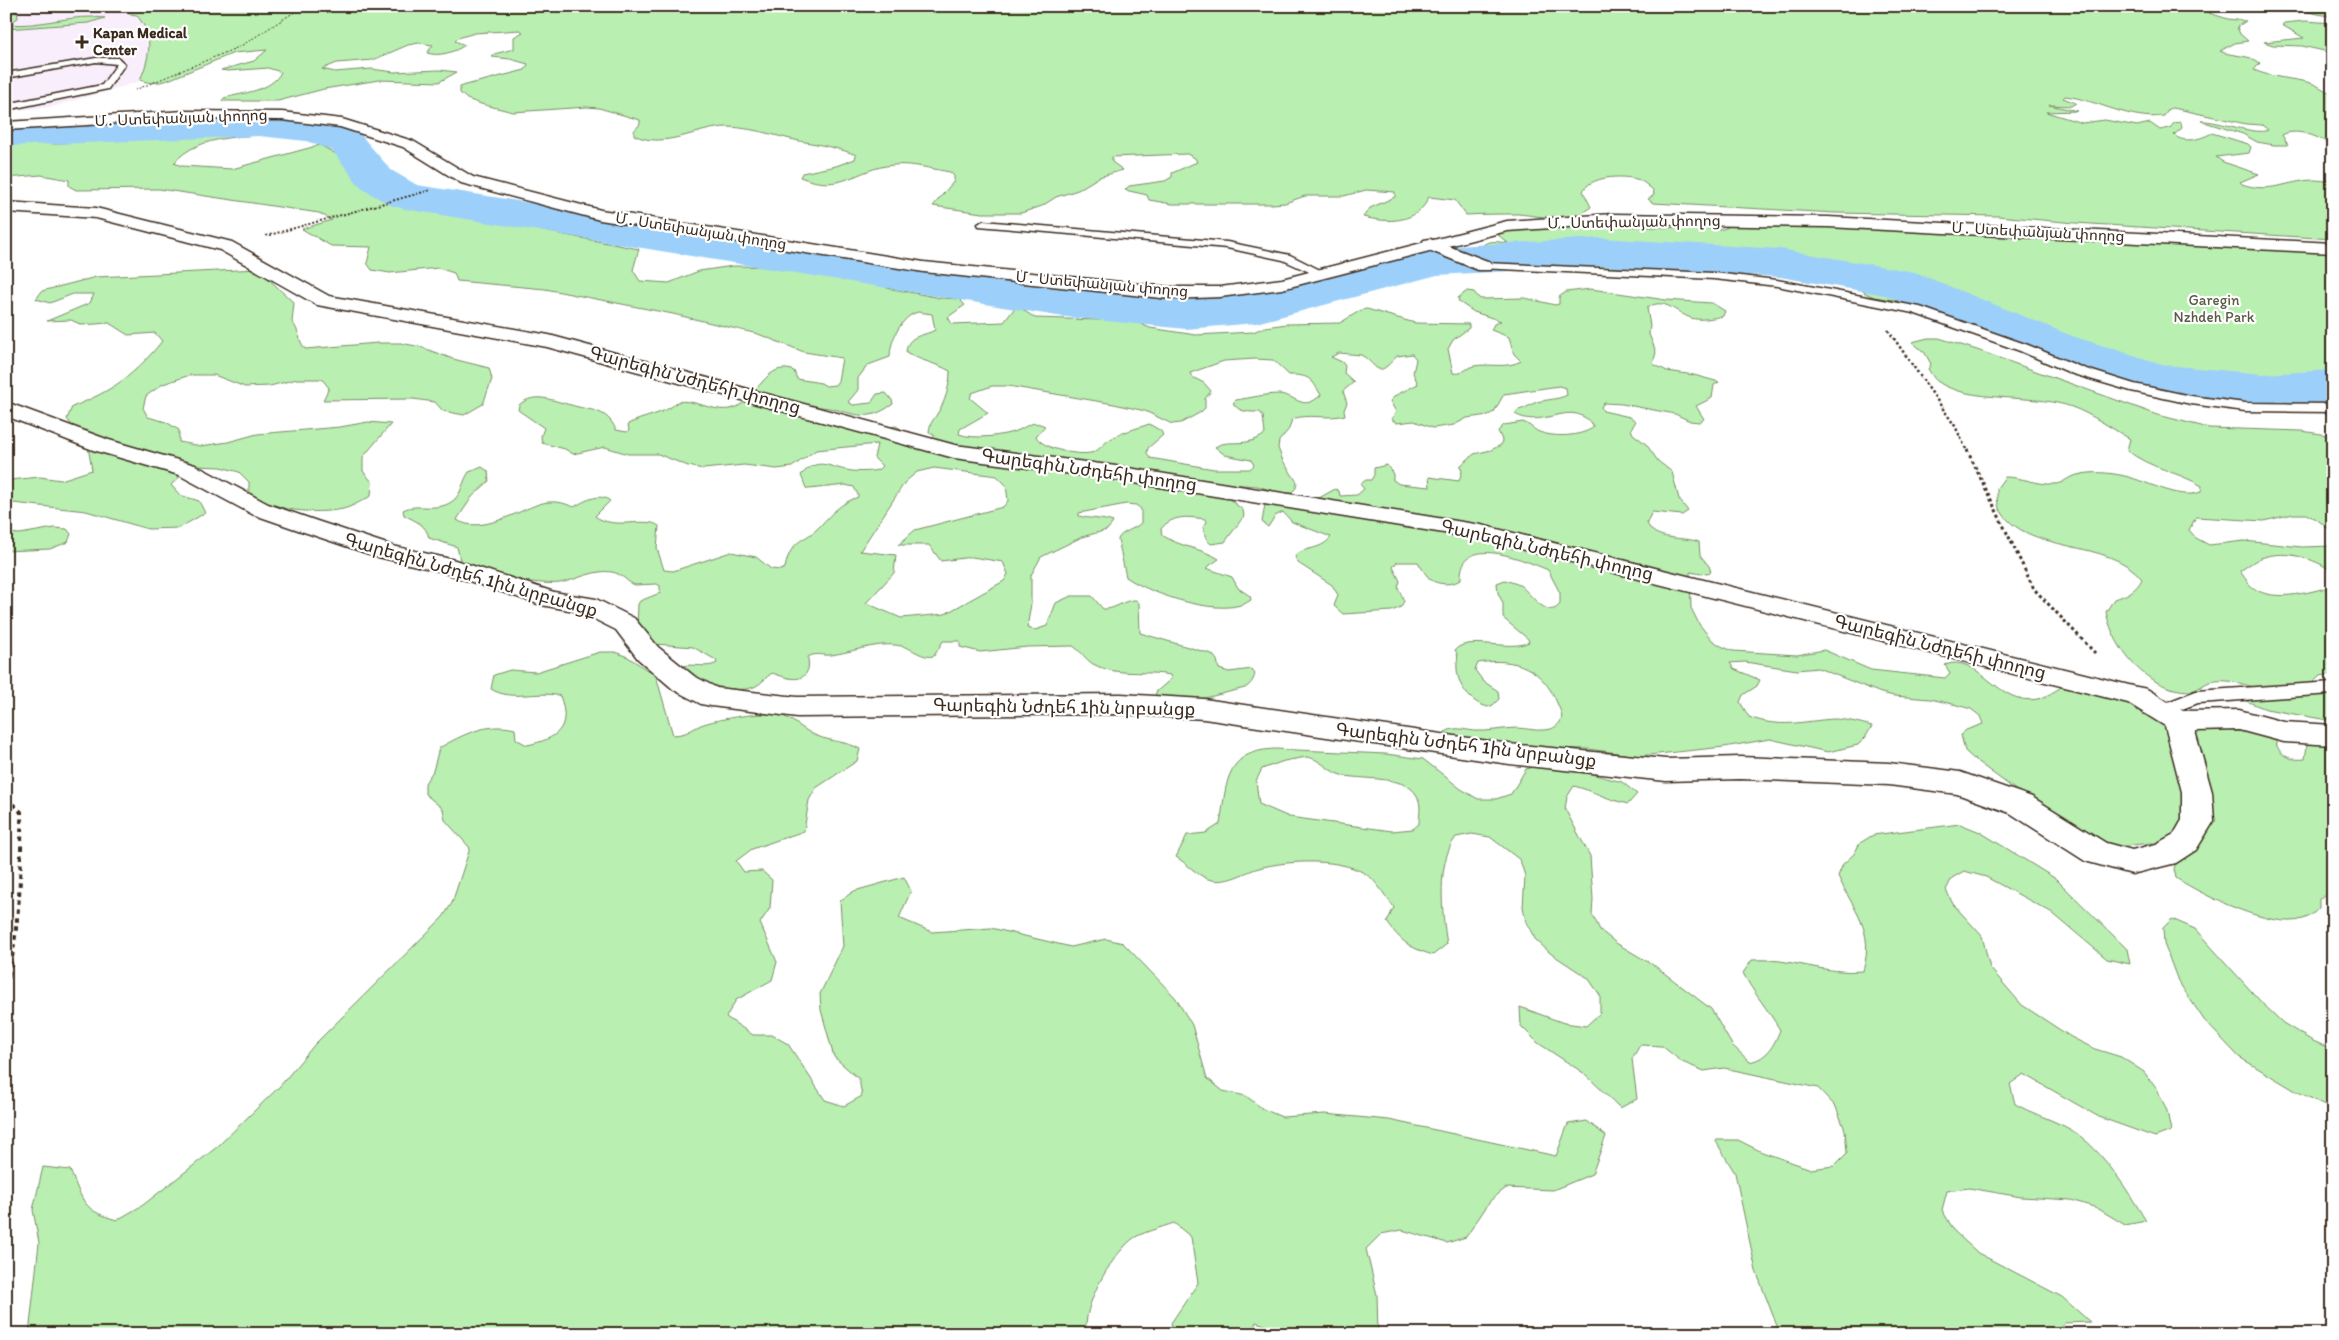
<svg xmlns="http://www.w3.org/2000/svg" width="2339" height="1340" font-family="Itim,'Noto Sans Armenian',sans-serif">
  <rect width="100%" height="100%" fill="#fff"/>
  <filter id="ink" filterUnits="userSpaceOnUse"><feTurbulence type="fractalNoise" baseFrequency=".02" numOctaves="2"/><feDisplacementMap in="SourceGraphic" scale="10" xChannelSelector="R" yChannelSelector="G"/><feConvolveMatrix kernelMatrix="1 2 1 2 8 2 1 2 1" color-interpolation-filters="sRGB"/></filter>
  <g filter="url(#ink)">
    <path fill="#f9eefb" d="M6 6H157L155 77 52 107 6 111Z"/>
    <path fill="#b9efb1" stroke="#7a8c68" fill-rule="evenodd" d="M124 6H2333V17L2278 6H2260L2244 10 2217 9 2209 13 2228 19 2246 21 2237 27 2240 34 2248 41 2235 43 2220 51C2232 57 2250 54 2260 63L2254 70C2272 78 2292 78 2311 83 2318 85 2323 90 2331 93L2333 147C2321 137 2296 127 2282 135L2288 145H2274L2257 142 2243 134 2201 121C2218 120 2256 136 2268 130L2262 125 2246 124 2173 108 2169 109 2164 116C2130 121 2098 100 2065 96L2063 98 2076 103 2071 106 2049 105 2078 111 2046 112 2082 123 2105 120 2137 126 2150 123 2160 130 2170 128 2174 123 2181 122 2182 128 2174 135C2184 144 2201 139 2212 133L2248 144 2251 147 2249 153 2216 157 2223 162 2259 174 2240 182 2242 184C2270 194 2286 181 2313 180 2319 180 2326 181 2333 182V239L2075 223 1998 216 1836 213 1653 203 1648 199 1654 195 1653 190C1648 186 1642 180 1636 179 1621 175 1591 176 1583 191L1591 207C1569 224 1542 216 1518 214 1500 214 1483 214 1466 215L1455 200 1429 197C1417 224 1388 223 1363 217L1370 208 1395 197V192L1366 190 1344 196H1305L1285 203 1272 204H1172L1149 200 1147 195 1125 190 1129 186 1165 181 1172 177V173L1197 162 1195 158 1187 154 1112 157V162L1123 170 1099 177 1078 190 1056 197 1042 206 1021 213H982L933 206 954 181V176L950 172C932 169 911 163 893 165 854 169 843 194 800 177L802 173 836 166 855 159 856 155C842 149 826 146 811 143 783 139 757 128 728 127 698 127 664 150 634 135V131L640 124V120L599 108 587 107 513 112 481 104 467 99 460 93V87L466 85 525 70 528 64 510 59 492 57 494 54 514 49V37L523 32 520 30 475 33 458 38 455 41 465 45C455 52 439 57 427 53L433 45 419 43 408 45 373 60 337 63 322 69 335 72 371 69 394 72 439 70 457 72 439 82 379 80 324 89 278 101H222L224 98C242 93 272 91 281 72L268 68 228 71 221 70 254 61 267 50 234 53 168 80C158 83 150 84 140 80 146 67 152 47 147 32 145 26 140 20 137 15L129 14 130 9Z
      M13 10 17 11 18 18 8 24C40 28 72 13 105 18L88 23 6 29V11Z
      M2305 21 2333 23V53L2302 46 2273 45 2264 42 2304 38 2282 25 2284 23Z
      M285 122V133C251 137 198 133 174 163L182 166 232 169 320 145 388 183 405 196 491 221 639 249 633 270 640 281 669 283 699 271 733 266 783 267 816 271 842 280H875L887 288 941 298 959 299 965 305 948 317 952 324 1004 322 1014 309 1019 307 1035 318 1099 320 1114 317H1126L1150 328 1196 335 1253 332 1265 327 1287 324 1340 323 1361 310 1367 309 1415 323 1469 324V328L1453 340 1448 349 1453 373C1463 375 1465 368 1474 366 1489 363 1507 369 1521 361L1514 354 1509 337 1491 330 1494 324 1501 321 1474 312 1459 302 1458 298 1467 291 1474 292 1480 299 1525 298 1555 305 1559 304V297L1566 292 1591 289 1666 300 1712 303 1725 311 1723 316C1714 318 1700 321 1691 318 1676 313 1664 296 1647 308L1650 326 1649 334 1656 352 1653 364 1667 371 1694 375 1719 382 1714 385 1712 398 1696 406 1704 419 1699 422 1690 421 1675 414 1622 404 1604 403 1601 407 1603 411 1630 417 1636 421 1631 429 1633 434 1646 444 1658 461 1672 472 1679 499 1688 511 1682 515 1652 512 1647 522C1652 542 1684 536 1699 542L1700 555 1709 566 1711 572 1701 574 1690 572 1691 608 1699 624 1712 640 1721 646 1733 651 1797 655 1824 650 1871 670 1945 678 1950 673 1945 665C1979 652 1997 707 2038 699 2049 696 2062 686 2072 681L2212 725 2275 736C2276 754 2288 761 2305 759L2308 738 2333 744V896L2327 894 2319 899V908C2314 913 2310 917 2303 919 2273 930 2202 895 2176 878L2174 869 2179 853 2166 845 2151 843 2114 847 2044 811 1975 760 1965 751 1961 735 1966 730 1983 724 1980 716 1971 709 1957 705 1930 699 1894 696 1881 693 1818 668 1797 670 1745 662 1730 663 1734 669 1760 680 1757 686 1743 695 1740 702 1749 717C1782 729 1801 721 1834 719 1846 719 1860 723 1872 726L1865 738 1858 745 1828 752 1770 739 1724 747 1639 756 1588 749 1517 747 1446 736 1445 732C1455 726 1464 730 1475 731 1489 732 1503 728 1517 728 1525 728 1535 731 1543 730 1550 730 1556 728 1560 722 1564 717 1560 710 1558 705 1543 668 1516 657 1478 663L1475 670 1483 681 1498 691 1499 699 1493 705 1488 707C1471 703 1458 687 1457 669 1456 661 1460 657 1455 650 1467 635 1511 652 1529 642L1528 639 1503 618V603L1498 593 1497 583 1505 580C1510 582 1516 583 1521 586 1530 593 1548 621 1560 604V593L1548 570C1524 560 1459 532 1461 579 1454 586 1437 585 1430 579 1425 574 1421 567 1418 562H1397L1393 567 1400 581 1398 587 1404 601 1401 607 1392 611 1343 614 1334 606 1338 595 1332 585 1298 563 1295 557C1301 546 1320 552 1331 537L1292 522 1283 512 1275 516 1268 527 1262 522 1265 504 1319 498 1335 489 1339 491 1340 496 1357 495 1364 489 1360 484 1366 480H1371L1374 475V468L1387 465 1393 474V480L1399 484 1430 487 1429 477 1459 481 1462 471 1460 466 1474 454 1491 450 1501 445 1502 440 1498 431 1504 425 1523 422C1529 424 1532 428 1537 431 1552 438 1581 437 1594 427 1591 423 1587 418 1582 416 1564 406 1538 428 1515 414L1518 410C1526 409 1530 404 1537 402 1548 399 1557 400 1567 395L1566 388 1559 386 1504 394 1494 412 1488 415 1467 418 1454 425 1433 428 1414 421 1397 423 1391 419 1396 412 1390 401 1396 395 1418 384 1413 373 1416 359 1412 354 1397 356C1375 381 1379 365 1361 355L1339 353 1331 357 1342 362 1345 366 1344 373 1354 382 1343 391 1347 403 1344 410 1345 415C1327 420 1309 413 1292 419L1289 429 1279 441 1278 448 1283 461 1297 482 1296 488 1291 493H1281L1257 486 1227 484 1228 498 1243 510 1244 516 1225 542 1211 544C1206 540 1204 534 1203 527L1207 522 1205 519C1189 517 1173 514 1161 529L1162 535C1179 547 1202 548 1219 559L1206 568 1232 577 1238 588 1250 596 1251 600C1225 620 1150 594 1126 577L1118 539C1122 531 1134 530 1141 523V509L1136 505 1126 504 1079 513V516C1090 519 1102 518 1113 522L1112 524 1107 530 1082 537 1041 557 1031 575V604L1027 628 1035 630 1047 626 1056 603 1071 596H1092L1103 609C1116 610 1124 599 1136 600L1139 603 1140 633 1212 654 1217 660 1219 669 1229 672 1252 669 1255 673C1254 680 1251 684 1245 688L1197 700 1155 699 1156 692 1171 679 1170 675C1145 670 1117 677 1093 664 1086 660 1081 651 1073 646L1027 647 980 652 960 647V641H943L934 656C922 659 913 648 901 646 879 641 853 652 831 655 823 656 816 652 808 657 808 661 809 665 808 669 803 686 782 676 772 673 766 677 762 683 756 686 740 695 706 684 690 679L683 666C694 663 707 669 717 663L716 660 693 647 655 644 637 629 638 604 640 601 660 593V586L657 584 635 585C626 582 623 574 612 572 595 569 576 580 560 583 534 586 486 573 461 564L457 547 429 538C426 524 415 521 404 515L403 510C417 502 439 514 455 499 462 492 463 480 469 472L482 467 488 471 489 481 472 497 458 518 457 520C480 535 518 511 539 504 552 500 562 502 574 507 584 501 600 492 610 501L595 516C614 531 646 516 659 526L657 548 664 570 673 571 731 552 756 557 771 569 781 570 785 568C791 537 805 543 821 525 832 513 841 503 858 497V495L854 487 845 485 809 489 806 488 801 475C818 457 826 466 846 470 856 472 868 472 878 470L882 466 874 458 877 444 816 450 792 467 777 469 744 465 703 469 688 466 658 454H628L605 447 573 454 565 449 542 443 541 436 544 428 518 410 519 405C535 391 553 401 571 405 590 411 607 408 616 430L627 432 629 430 628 424C643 416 666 414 677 402 695 398 714 414 734 408 757 400 766 359 794 371L797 379 821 383 826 386 835 385 838 381 842 358 804 352 758 334 673 314 545 289 457 281 454 273 438 268 390 273 372 270 367 263 371 247 331 246 302 229 332 220 319 213 159 189 76 190 69 186V180L41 175 6 178V139L56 144 177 127ZM918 312 932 314 935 330C922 337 908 334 906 352 920 361 936 363 950 371 950 385 945 403 937 414 933 421 930 422 929 432L934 435 933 440C922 444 906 452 898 439L901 429 896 426C865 431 828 427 799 414L805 405C813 406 821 407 829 408 857 414 867 423 893 404L892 400 886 393 877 394 871 403 853 405 848 402 858 390V378L868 365 890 357C890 341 901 316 918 312ZM1255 359 1273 360 1289 375C1309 375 1311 378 1321 395 1302 412 1298 396 1279 394 1265 394 1250 398 1236 400L1233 403C1239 413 1250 412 1260 412L1263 416 1265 434C1245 449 1229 438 1215 447L1225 455 1251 460 1254 465 1250 469H1214L1150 458 1147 453 1148 448 1163 435 1161 431 1149 424C1136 429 1121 432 1109 440 1104 443 1099 450 1094 452 1081 457 1041 449 1036 436L1045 426C1033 420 1029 425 1019 430 1003 436 975 440 959 434L960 429 988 413 970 398 972 393 992 386H1008L1114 404 1145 411 1172 424 1181 423 1201 412 1205 408V399L1211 391 1204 383 1192 377 1190 373 1224 361ZM934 468 997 476 1006 485 1008 501 1003 507 915 530 898 545H929L941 561 972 557 1003 562 1008 574 1004 581 945 614 901 618 866 603 894 573 896 555 860 551 905 482 917 472Z
      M1749 218 1943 233 1949 223 2054 234 2333 250V409L2177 394 2149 387 2003 334 1956 314 1908 302 1874 297 1865 293 1855 284 1846 281 1646 266 1598 268 1566 267 1507 260 1481 247C1487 239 1499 242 1508 243L1498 235 1511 229 1581 222 1618 226 1723 229Z
      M258 269 294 303 292 322C300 331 298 340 305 349L378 343H401L421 347 453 359 489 368 492 379 483 404 464 415 443 411 435 402 413 399 323 400 329 388 322 379H297L270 386 245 387 214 375H190L163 384 146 396 143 408 148 417 166 422 179 430V442L201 446 228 442 257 434 340 427 368 422 391 424 363 457V471L372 482 371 496C363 500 352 507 343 509 314 515 275 510 249 496V482L239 472 221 467 196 466 187 470 171 485 180 495 199 501 205 513 179 528 148 529 86 511 13 503 6 499V485L10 480 40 477 61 480 92 470 88 447 67 419 72 407C112 391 135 375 162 341L155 333 128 335 109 323 82 325 71 320 47 321 90 303 94 294H73L50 303 36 299 42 291 96 277Z
      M1928 338H1939L1977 350 2158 415 2209 428 2302 431 2333 436V533L2319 521 2306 514H2293L2264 521 2196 517 2189 530 2196 538 2209 545 2244 541 2302 547 2333 546V576L2332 571C2313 558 2287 550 2264 557 2256 559 2248 566 2240 571 2243 575 2246 580 2249 584 2268 605 2310 592 2333 586V674L2320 676 2313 682 2333 693V721L2266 709 2246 701 2256 697 2259 689C2244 684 2226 678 2210 682 2203 684 2197 691 2189 691 2147 690 2114 650 2106 612L2114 599C2126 596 2137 590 2142 579 2110 538 2027 555 2000 510 1997 505 1997 494 1997 488L2005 477C2022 477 2037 485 2054 484 2061 484 2065 480 2071 477 2087 471 2104 472 2120 475 2144 479 2179 501 2201 492L2202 486C2179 472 2148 468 2127 450L2130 439C2111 428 2093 415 2072 407 2034 393 1968 404 1937 381 1933 378 1931 373 1928 369L1931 364 1925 353 1912 342Z
      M54 528 67 529 71 534 68 542 50 549 6 551V533L20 534Z
      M600 652H615L628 657 656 676 673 735C688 734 688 731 701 725 716 719 765 711 780 715 793 719 804 731 817 736 832 742 846 741 860 749L857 761 816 788 809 800 804 831 752 849 736 861 744 872 762 871 772 880 770 908 760 923 777 962 772 980 736 1000 726 1017 753 1035H772L788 1044 825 1100 844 1106 862 1096 859 1079 834 1057 821 1010 820 994 843 946 840 901 854 891 904 877 911 891 899 918 932 932 991 928 1071 947 1106 939 1123 943 1175 997 1192 1025 1207 1078 1223 1091 1246 1096 1263 1109 1282 1117 1325 1114 1389 1120 1556 1156 1568 1124 1587 1121 1606 1136 1592 1174 1553 1190 1506 1188 1491 1200 1466 1237 1447 1243 1402 1230 1381 1234 1366 1249 1377 1295 1378 1334H1283L1279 1330 1256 1322 1252 1334H1175L1171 1323 1198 1283 1191 1237 1174 1223C1163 1227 1139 1233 1131 1240 1109 1260 1083 1304 1086 1334H29L39 1243 33 1210 43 1167 70 1170C83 1201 83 1211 117 1220L143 1205 217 1147 280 1086 315 1044 443 917 452 903 470 848 445 820 443 809 425 794V783L433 771 439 748C464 734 487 722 515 729L516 739 527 745C557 739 572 728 560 696 537 690 512 702 491 689L494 675 510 670 536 672Z
      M1275 749 1386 754 1423 759 1461 789 1478 799H1496L1511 794 1526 769 1542 765 1560 766 1622 782 1637 794 1628 804C1609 800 1593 791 1574 786L1567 797 1565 809 1590 856 1593 899 1592 914 1600 930 1616 943 1655 966 1711 1009 1732 1045 1750 1062C1768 1058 1774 1045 1780 1030 1768 1009 1754 994 1743 973L1752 960C1791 957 1824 975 1863 971 1875 929 1854 912 1838 876L1843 864 1854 854 1860 843 1873 835 1960 824 1980 832 2056 879 2127 949 2130 964 2107 959 2051 912 1986 877 1964 871 1952 878 1946 890 1953 904 1982 936 1990 968 2022 1005 2071 1037 2095 1049 2121 1057 2144 1072 2158 1091 2167 1111 2171 1131 2155 1137 2099 1117 2024 1074 2010 1084 2015 1104C2031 1113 2048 1118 2064 1126 2098 1142 2127 1189 2146 1221L2125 1225 2097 1208 2071 1200 2021 1197 1969 1188 1947 1191 1942 1210 1955 1232 1978 1253 2062 1297 2090 1322 2064 1323 2053 1334H1780L1756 1271 1735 1173 1715 1140H1738L1762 1152 1811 1169 1834 1166 1847 1153 1845 1130 1836 1107 1818 1088 1724 1068 1704 1071 1682 1062 1662 1046 1640 1045 1632 1059 1637 1099 1620 1108 1585 1074 1538 1043 1521 1026 1520 1007 1564 1023 1586 1026 1600 1013V995L1588 978 1550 953 1535 939 1526 922 1523 907 1525 876 1520 860 1490 837 1472 834 1456 837C1436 863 1442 913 1447 944L1433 955C1410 948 1401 942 1387 922L1394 907C1386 898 1379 885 1370 877 1345 857 1289 860 1259 868 1242 873 1226 885 1208 879 1197 875 1186 863 1176 857L1187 835 1206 833 1220 824C1227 783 1224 751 1275 749ZM1307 757C1320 759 1326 769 1338 774 1359 782 1412 772 1419 801 1421 808 1419 817 1419 824L1413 829 1392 831 1289 817 1259 804 1256 781 1262 769 1284 761Z
      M2172 919 2195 929 2262 1003 2283 1023 2311 1040 2333 1050V1109L2294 1090 2239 1057 2204 1020 2178 981 2164 944 2163 928Z"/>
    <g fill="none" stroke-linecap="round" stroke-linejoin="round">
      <path fill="#9cd0fa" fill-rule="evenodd" d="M259 112 313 118 360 134 391 170 417 185 1057 286 1186 299 1255 293 1436 247 1601 238 1780 249 1914 272 2072 336 2165 365 2263 374 2333 370V404L2263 408 2159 398 2034 358 1885 295 1780 277 1601 266 1437 275 1256 323 1186 329 1057 316 405 209 390 205 361 188 332 150 306 141 259 136 6 146V122Z"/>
      <defs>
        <path id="lane" d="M96 58H118L125 64 108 89 6 110V104L102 85 117 64 96 62 6 78V73Z
          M983 221 1227 242 1290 255 1328 274 1326 276H1318L1283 260 1227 248 979 226 978 224Z
          M1484 263 1714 273 1777 280 1920 307 2028 345 2083 368 2134 384 2191 396 2245 403 2333 404V412L2245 411 2191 404 2131 391 2073 374 2020 351 1913 313 1777 286 1714 279 1480 268 1478 266 1480 264Z
          M2333 682V694L2198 703 2161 717 2155 715 2152 711 2155 707 2196 691Z"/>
        <path id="street" d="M6 202 96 208 232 242 329 296 549 335 955 445 1116 466 1481 525 2137 687 2147 689 2183 711 2239 710 2284 722 2333 725V745L2284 742 2239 730 2195 731 2212 792 2214 821 2196 850 2176 863 2132 874 2085 861 2010 813 1957 794 1889 785 1740 779 1666 781 1509 764 1204 719 1121 714 797 717 711 706 701 704 674 690 638 659 616 630 580 612 541 605 439 571 378 557 301 531 252 514 179 475 93 450 6 416V402L109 440 195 465 268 504 317 521 393 546 455 560 554 592 596 599 634 618 658 647 694 676 717 688 797 697 1121 694 1204 699 1509 744 1666 759 1740 757 1889 763 1960 772 2032 797 2106 843 2132 850 2156 844 2174 834 2182 820V792L2165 726 2128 703 1481 539 1116 480 954 458 547 347 317 305 220 250 96 218 6 212Z
          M1430 239 1490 262 1493 266 1490 270H1478L1424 248 1421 244 1424 240Z"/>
        <path id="secondary" d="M185 111 282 112 342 119 413 141 473 177 601 210 924 262 1170 287H1220L1282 279 1507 221 1613 214 1828 217 2333 243V253L1828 227 1613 224 1507 231 1282 289 1220 297 1170 299 924 272 600 220 461 183 403 147 340 127 282 120 185 119 6 130V122Z"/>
      </defs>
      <use href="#lane" stroke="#3b2a1e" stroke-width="3"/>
      <use href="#street" stroke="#3b2a1e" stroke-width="3"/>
      <use href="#secondary" stroke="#3b2a1e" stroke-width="3"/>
      <path stroke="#3b2a1e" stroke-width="1" stroke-dasharray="2 2" stroke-linecap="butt" d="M135 90 241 46 304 6"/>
      <path stroke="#3b2a1e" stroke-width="2" stroke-dasharray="2 2" stroke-linecap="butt" d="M266 236 431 190"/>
      <path stroke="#3b2a1e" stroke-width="2.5" stroke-dasharray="2.5 2.5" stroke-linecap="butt" d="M1888 330 1955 426 1967 451"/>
      <path stroke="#3b2a1e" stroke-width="3" stroke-dasharray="3 3" stroke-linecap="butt" d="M1967 450 2034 589 2095 653"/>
      <path stroke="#3b2a1e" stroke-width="4" stroke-dasharray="4.5 4.5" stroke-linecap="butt" d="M6 798 21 812C22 867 19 921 9 975"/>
      <path stroke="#3b2a1e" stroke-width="4.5" stroke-dasharray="5.5 5.5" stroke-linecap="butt" d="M6 989 9 974"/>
      <use href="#lane" fill="#fff" fill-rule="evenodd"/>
      <use href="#street" fill="#fff" fill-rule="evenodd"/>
      <use href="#secondary" fill="#fff" fill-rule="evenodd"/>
    </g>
  </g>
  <path fill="#3b2a1e" stroke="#fff" stroke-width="2" d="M79.5 34.5h5v5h5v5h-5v5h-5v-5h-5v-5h5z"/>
  <g text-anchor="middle" stroke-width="4.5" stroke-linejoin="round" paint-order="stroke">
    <g font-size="15" font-weight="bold" fill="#3b2a1e" stroke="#fff" text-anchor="start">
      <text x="93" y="38">Kapan Medical<tspan x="93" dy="17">Center</tspan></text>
    </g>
    <g font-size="15" fill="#3b2a1e" stroke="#fff">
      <text transform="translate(181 118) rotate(-2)" y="5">Մ․ Ստեփանյան փողոց</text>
      <text transform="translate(1634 222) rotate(-1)" y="5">Մ․ Ստեփանյան փողոց</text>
      <text transform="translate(701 231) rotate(9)" y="5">Մ․ Ստեփանյան փողոց</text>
      <text transform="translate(2038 232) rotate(3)" y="5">Մ․ Ստեփանյան փողոց</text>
      <text transform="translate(1102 284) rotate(5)" y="5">Մ․ Ստեփանյան փողոց</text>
    </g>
    <g font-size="15" fill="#5a5b43" stroke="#fff">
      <text x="2214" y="305">Garegin<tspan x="2214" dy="17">Nzhdeh Park</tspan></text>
    </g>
    <g font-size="18" fill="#3b2a1e" stroke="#fff">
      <text transform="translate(695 380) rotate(15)" y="6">Գարեգին Նժդեհի փողոց</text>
      <text transform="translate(1089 470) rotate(8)" y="6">Գարեգին Նժդեհի փողոց</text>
      <text transform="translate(1547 550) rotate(13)" y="6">Գարեգին Նժդեհի փողոց</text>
      <text transform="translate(471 575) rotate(16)" y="6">Գարեգին Նժդեհ 1ին նրբանցք</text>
      <text transform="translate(1940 647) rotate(14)" y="6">Գարեգին Նժդեհի փողոց</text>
      <text transform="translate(1064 707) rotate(1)" y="6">Գարեգին Նժդեհ 1ին նրբանցք</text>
      <text transform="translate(1466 745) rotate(7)" y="6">Գարեգին Նժդեհ 1ին նրբանցք</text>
    </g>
  </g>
  <rect width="2339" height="1340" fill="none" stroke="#fff" stroke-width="25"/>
  <rect x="12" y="12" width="2314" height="1315" fill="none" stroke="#3b2a1e" stroke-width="2" filter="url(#ink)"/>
</svg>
